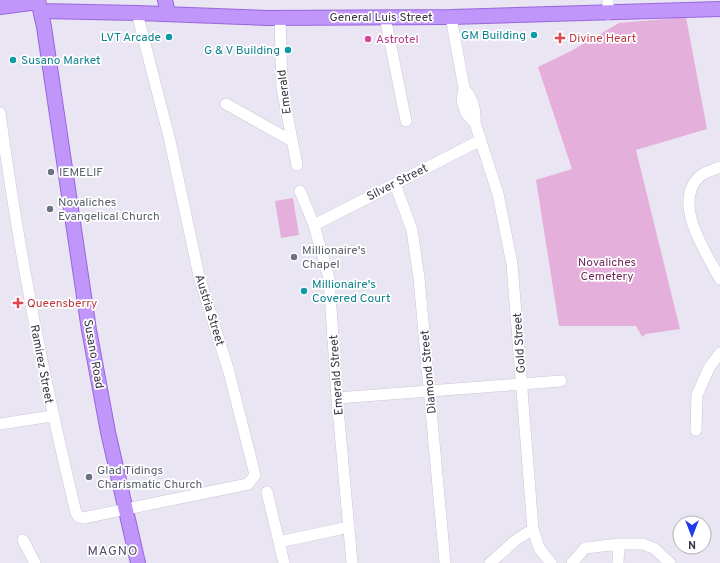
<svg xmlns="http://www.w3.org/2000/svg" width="720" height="563" font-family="Overpass,sans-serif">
  <rect width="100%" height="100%" fill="#eae5f2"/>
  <path fill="#e5afdc" d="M686 17 707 129 636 150 680 329 646 334 642 337 636 326H559L536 180 572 169 538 67 571 51 619 23Z
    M293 198 299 235 281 238 275 201Z"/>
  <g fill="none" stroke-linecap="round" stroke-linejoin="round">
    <defs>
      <path id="minor" d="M608 0V14
        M280 17 282 88 297 165
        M385 17 406 121
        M451 17 464 88 462 101 466 113 475 123 498 194 512 264 533 529 539 548 551 563
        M464 88C473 100 476 108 475 123
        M226 104 292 141
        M0 113C18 248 44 381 76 513L79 517 83 518 248 484 255 475 229 372 199 276 170 141 137 13
        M720 167C714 170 705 172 700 176 671 203 706 252 720 279
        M395 184 412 230 419 278 445 563
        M300 191 314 225 329 278 337 398 352 563
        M314 225 481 140
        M337 398 561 381
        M0 424 52 416
        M696 430 697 395 709 368 720 353
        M267 492 284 563
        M23 540 35 563
        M279 542 349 527
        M490 563 516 540 533 529
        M572 563 585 548 619 544H643L655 549 670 563
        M618 563 619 544"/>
      <path id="major" d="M38 0 44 27 89 330 108 432 138 563
        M165 0 168 14
        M0 7 38 2
        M41 11 137 13 267 18 451 17 720 9"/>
    </defs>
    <use href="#minor" stroke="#cdc5db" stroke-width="12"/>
    <use href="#major" stroke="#9867de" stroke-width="16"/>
    <use href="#minor" stroke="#fff" stroke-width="11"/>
    <use href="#major" stroke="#c196fa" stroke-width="14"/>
  </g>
  <g fill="#0f9aa8" stroke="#fff" stroke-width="1.5">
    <circle cx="534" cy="35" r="4"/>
    <circle cx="169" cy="37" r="4"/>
    <circle cx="288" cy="50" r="4"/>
    <circle cx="13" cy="60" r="4"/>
    <circle cx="304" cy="291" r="4"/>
  </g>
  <g fill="#e0444e" stroke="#fff" stroke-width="1.5">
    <path d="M558 32h4v4h4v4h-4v4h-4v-4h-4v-4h4z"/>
    <path d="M16 297h4v4h4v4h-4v4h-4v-4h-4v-4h4z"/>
  </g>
  <circle fill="#d1479c" stroke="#fff" stroke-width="1.5" cx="368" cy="39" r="4"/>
  <g fill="#6b7280" stroke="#fff" stroke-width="1.5">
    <circle cx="51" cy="172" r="4"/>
    <circle cx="50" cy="209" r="4"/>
    <circle cx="294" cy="257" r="4"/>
    <circle cx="89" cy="477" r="4"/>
  </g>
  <g text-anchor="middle" stroke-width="3.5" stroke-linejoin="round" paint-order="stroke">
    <g font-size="12" fill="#3a3544" stroke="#fff">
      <text x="381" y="21">General Luis Street</text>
      <text transform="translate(284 92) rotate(-97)" y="4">Emerald</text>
      <text transform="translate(397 182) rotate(-27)" y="4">Silver Street</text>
      <text transform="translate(210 310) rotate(73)" y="4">Austria Street</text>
      <text transform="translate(519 343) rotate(-94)" y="4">Gold Street</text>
      <text transform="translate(94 354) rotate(80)" y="4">Susano Road</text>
      <text transform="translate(42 364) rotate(79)" y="4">Ramirez Street</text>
      <text transform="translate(428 372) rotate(-95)" y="4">Diamond Street</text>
      <text transform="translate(336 375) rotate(-94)" y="4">Emerald Street</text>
    </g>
    <g font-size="12" fill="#0d838f" stroke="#fff" text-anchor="end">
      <text x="526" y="39">GM Building</text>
      <text x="161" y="41">LVT Arcade</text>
      <text x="280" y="54">G &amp; V Building</text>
      <text x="21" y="64" text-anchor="start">Susano Market</text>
      <text x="312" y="288" text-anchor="start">Millionaire's<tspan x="312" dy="14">Covered Court</tspan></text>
    </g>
    <g font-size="12" fill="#be3a42" stroke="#fff" text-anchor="start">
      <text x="569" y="42">Divine Heart</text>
      <text x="27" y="307">Queensberry</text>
    </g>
    <g font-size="12" fill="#b23c85" stroke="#fff" text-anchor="start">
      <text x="376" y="43">Astrotel</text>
    </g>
    <g font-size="12" fill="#5b616d" stroke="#fff" text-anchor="start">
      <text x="59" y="176">IEMELIF</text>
      <text x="58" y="206">Novaliches<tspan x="58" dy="14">Evangelical Church</tspan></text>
      <text x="302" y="254">Millionaire's<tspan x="302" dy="14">Chapel</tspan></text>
      <text x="97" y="474">Glad Tidings<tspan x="97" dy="14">Charismatic Church</tspan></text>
    </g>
    <g font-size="12" fill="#732b5b" stroke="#fff">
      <text x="607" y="266">Novaliches<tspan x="607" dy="14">Cemetery</tspan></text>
    </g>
    <g font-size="13" letter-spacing="1" fill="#554d66" stroke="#fff">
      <text x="113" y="555">MAGNO</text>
    </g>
  </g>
  <g transform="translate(692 535) rotate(180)"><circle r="19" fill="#ffffff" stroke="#b0aeb4"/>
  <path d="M0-3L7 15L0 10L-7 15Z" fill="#1e3bf0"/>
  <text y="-6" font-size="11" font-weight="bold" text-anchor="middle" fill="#3a3544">N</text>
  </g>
</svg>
